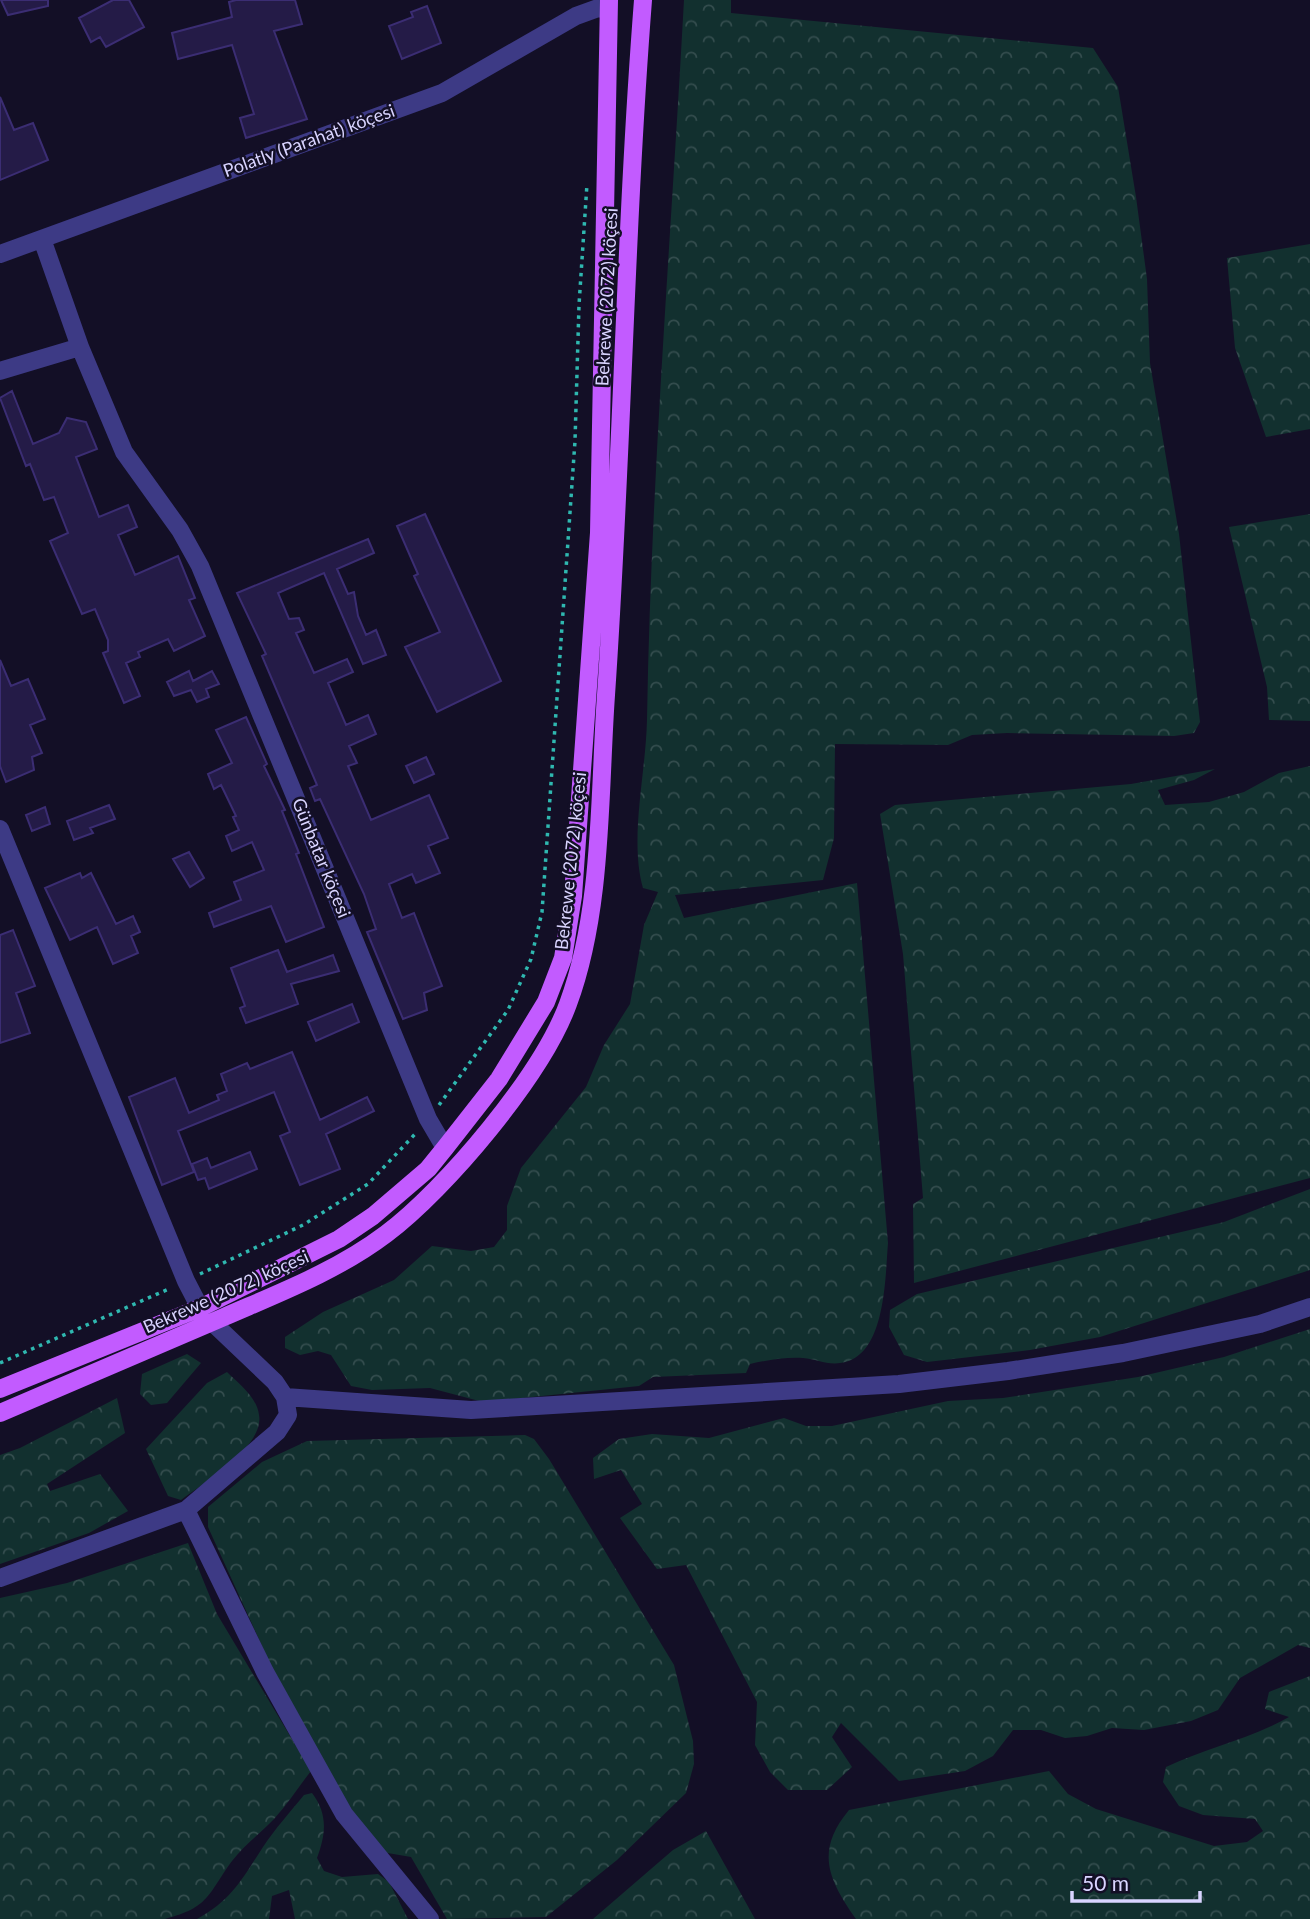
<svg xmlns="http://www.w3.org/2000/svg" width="1310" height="1919" font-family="Lato,sans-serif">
  <defs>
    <pattern id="forest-crowns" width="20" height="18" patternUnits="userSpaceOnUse" patternTransform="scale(1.75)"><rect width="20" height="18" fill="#12302f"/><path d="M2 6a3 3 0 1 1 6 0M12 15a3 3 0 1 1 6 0" fill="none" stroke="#344d4e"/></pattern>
  </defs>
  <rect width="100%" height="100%" fill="#130f26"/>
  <path fill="url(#forest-crowns)" d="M684 0H731V13L1093 48 1118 87 1136 197 1147 279 1150 363 1179 534 1200 722 1194 733 1174 736 1007 733 972 735 948 745 835 744 834 838 823 880 675 895 684 918 857 883 888 1243C885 1278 886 1358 840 1363 827 1365 816 1359 803 1358 785 1357 768 1360 750 1364L746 1373 653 1377 639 1386 483 1402 430 1388 372 1390 351 1386 331 1355 318 1351 300 1355 285 1348V1337L323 1312 394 1280 432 1246 471 1251 494 1247 507 1230V1206L521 1168 586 1087 604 1045 630 1004 644 925 658 892 643 888C629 839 646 773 647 720 651 480 671 240 684 0Z
    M1310 244V429L1266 437 1235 348 1227 258Z
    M1310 514V721L1269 720 1267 687 1229 527Z
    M1310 766V1178L914 1283 913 1204 923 1198 903 954 880 814 895 805 1131 784 1215 769 1194 780 1158 790 1165 805 1209 802 1244 792 1279 773Z
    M1310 1189V1270L1304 1272 1100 1337 1030 1350 927 1362 904 1355 889 1327 890 1310 917 1294 1224 1222Z
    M1310 1329V1648L1298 1645 1240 1678 1218 1710 1191 1721 1144 1730 1112 1728 1087 1736 1065 1738 1041 1730H1013L993 1756 965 1771 899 1781 841 1723 832 1737 852 1767 827 1790H788L770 1772 755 1745 757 1702 686 1565 657 1569 620 1518 642 1504 621 1470 594 1479 593 1458 619 1439 652 1434 709 1438 784 1418 806 1426H832L948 1401 1003 1398 1138 1377 1224 1357Z
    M187 1354 201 1363 167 1403 151 1405 140 1394 142 1374Z
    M227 1372C238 1383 257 1397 259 1415 265 1446 203 1483 181 1500L168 1496 146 1449 207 1383Z
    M117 1398 125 1433 47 1484 50 1491 100 1474 128 1511 89 1533 0 1564V1455L20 1448Z
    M525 1435 534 1439 549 1459 674 1665 693 1741 694 1764 686 1793 617 1860 546 1917 447 1919 411 1857 382 1852 364 1832 325 1767 272 1668 208 1527V1507L262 1462 307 1441Z
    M188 1543 217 1614 311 1771C299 1786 288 1804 274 1819 261 1833 244 1845 232 1861 207 1895 210 1907 165 1919H0V1598L67 1583Z
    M1310 1676V1919H856C828 1879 815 1851 849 1810L1049 1771 1068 1794 1096 1809 1214 1846 1247 1842 1263 1831 1255 1819 1203 1815 1179 1806 1163 1782 1166 1767C1206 1748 1250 1739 1289 1717L1265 1709 1269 1692Z
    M312 1793C328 1814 326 1834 317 1858L324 1871 342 1877 378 1874 389 1882 408 1919H295L289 1890 272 1896 269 1919H197C232 1900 242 1879 263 1847 275 1829 290 1812 304 1795Z
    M706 1831 755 1919H593L673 1850Z"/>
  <path fill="#241b47" stroke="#3b2d73" stroke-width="2" d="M1 0H48V6L8 15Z
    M113 0H129L144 27 106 47 100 37 91 42 79 18Z
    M236 0H295L302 24 274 31 307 119 246 138 240 118 254 114 232 45 178 59 172 33 232 17 229 2Z
    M427 6 441 43 402 59 389 26 413 17 411 12Z
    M0 97 14 130 33 123 48 160 0 180Z
    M12 391 33 444 59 433 67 418 86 422 97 449 76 457 99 517 128 505 137 527 118 535 135 575 178 556 195 598 189 600 205 636 174 651 168 639 138 652 140 657 126 663 140 696 124 703 103 653 108 651V640L95 609 82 614 50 541 68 533 54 497 44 500 30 464 26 466 0 398Z
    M425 514 501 681 437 712 405 647 440 632 414 576 418 574 397 526Z
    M368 539 374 553 337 569 348 594 354 592 358 616 366 635 376 630 386 655 363 664 324 573 278 593 289 619 299 618 304 630 296 633 314 673 347 659 353 672 328 683 346 725 368 715 376 734 349 746 357 763 348 766 371 820 429 795 448 838 428 846 440 873 416 883 412 874 389 884 402 918 414 913 442 986 424 993 427 1010 403 1019 367 932 376 929 364 894 320 799 315 801 310 788 317 785 262 656 266 654 237 593Z
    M0 660 11 686 28 679 45 719 30 725 42 753 32 757 34 770 6 782 0 766Z
    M189 671 193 681 212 671 219 684 206 689 209 697 197 702 191 690 174 696 167 682Z
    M246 717 267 764 264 766 285 810 282 811 299 853 296 854 324 927 286 942 271 906 214 927 209 913 241 900 234 882 264 870 252 842 232 851 226 836 239 830 233 817 236 816 221 785 214 789 208 774 232 763 216 730Z
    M426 757 434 774 414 783 406 766Z
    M109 805 115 819 90 828 93 833 74 840 67 821Z
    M45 807 50 824 32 831 26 815Z
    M189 852 204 878 190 887 173 859Z
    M80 873 82 878 91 873 116 924 133 916 140 932 131 936 138 953 113 964 97 927 70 940 45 888Z
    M13 930 35 986 16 993 30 1033 0 1043V935Z
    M278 950 287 972 333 955 339 971 291 984 298 1004 246 1023 240 1008 245 1006 231 968Z
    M352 1004 359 1022 316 1041 308 1022Z
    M292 1052 320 1120 367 1097 374 1111 326 1134 340 1169 300 1185 280 1136 290 1132 274 1092 178 1131 194 1172 162 1185 129 1097 175 1078 189 1113 219 1100 217 1095 227 1091 221 1074 247 1063 250 1069Z
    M250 1152 257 1169 209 1189 205 1178 198 1180 192 1164 207 1158 211 1168Z"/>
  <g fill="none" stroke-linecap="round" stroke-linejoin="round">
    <path stroke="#2fb8b0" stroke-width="3.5" stroke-dasharray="3.5 5" stroke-linecap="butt" d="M439 1105 508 1010 531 959 542 912 575 441 579 305 587 184
      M200 1274 303 1225 368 1184 417 1132
      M0 1363 171 1288"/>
    <path stroke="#3d3a85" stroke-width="18" d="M42 239 80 347 124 452 180 530 200 566 428 1119 445 1148
      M0 254 442 93 576 16 598 8 608 10
      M0 371 80 347
      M0 829 186 1281 200 1308
      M285 1397 471 1410 899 1384 1008 1371 1123 1353 1260 1324 1310 1307
      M186 1510 265 1672 344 1814 430 1919
      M0 1578 186 1510 277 1432 288 1415 285 1397 275 1382 212 1322"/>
    <path stroke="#c25bff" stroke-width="18" d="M0 1389 200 1308 339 1239 373 1216 428 1169 445 1148 499 1079 546 1002 563 958 573 896 599 533 609 0
      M0 1413C75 1381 149 1349 224 1317 279 1293 337 1271 386 1234 446 1189 542 1075 568 1004 603 910 599 794 606 695 622 463 625 231 643 0"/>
  </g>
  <g text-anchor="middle" stroke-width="5" stroke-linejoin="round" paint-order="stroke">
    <g font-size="18" fill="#d9d4ff" stroke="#130f26">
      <text transform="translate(309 141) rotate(-20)" y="6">Polatly (Parahat) köçesi</text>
      <text transform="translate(607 297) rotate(-87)" y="6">Bekrewe (2072) köçesi</text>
      <text transform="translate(321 858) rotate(68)" y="6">Günbatar köçesi</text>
      <text transform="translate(571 861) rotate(-84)" y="6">Bekrewe (2072) köçesi</text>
      <text transform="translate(226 1292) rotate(-24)" y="6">Bekrewe (2072) köçesi</text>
    </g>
  </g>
  <path d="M1072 1891v10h128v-10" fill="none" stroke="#d9d4ff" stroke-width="3.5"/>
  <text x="1082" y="1891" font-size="21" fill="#d9d4ff" stroke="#130f26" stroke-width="5" paint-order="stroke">50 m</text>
</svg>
